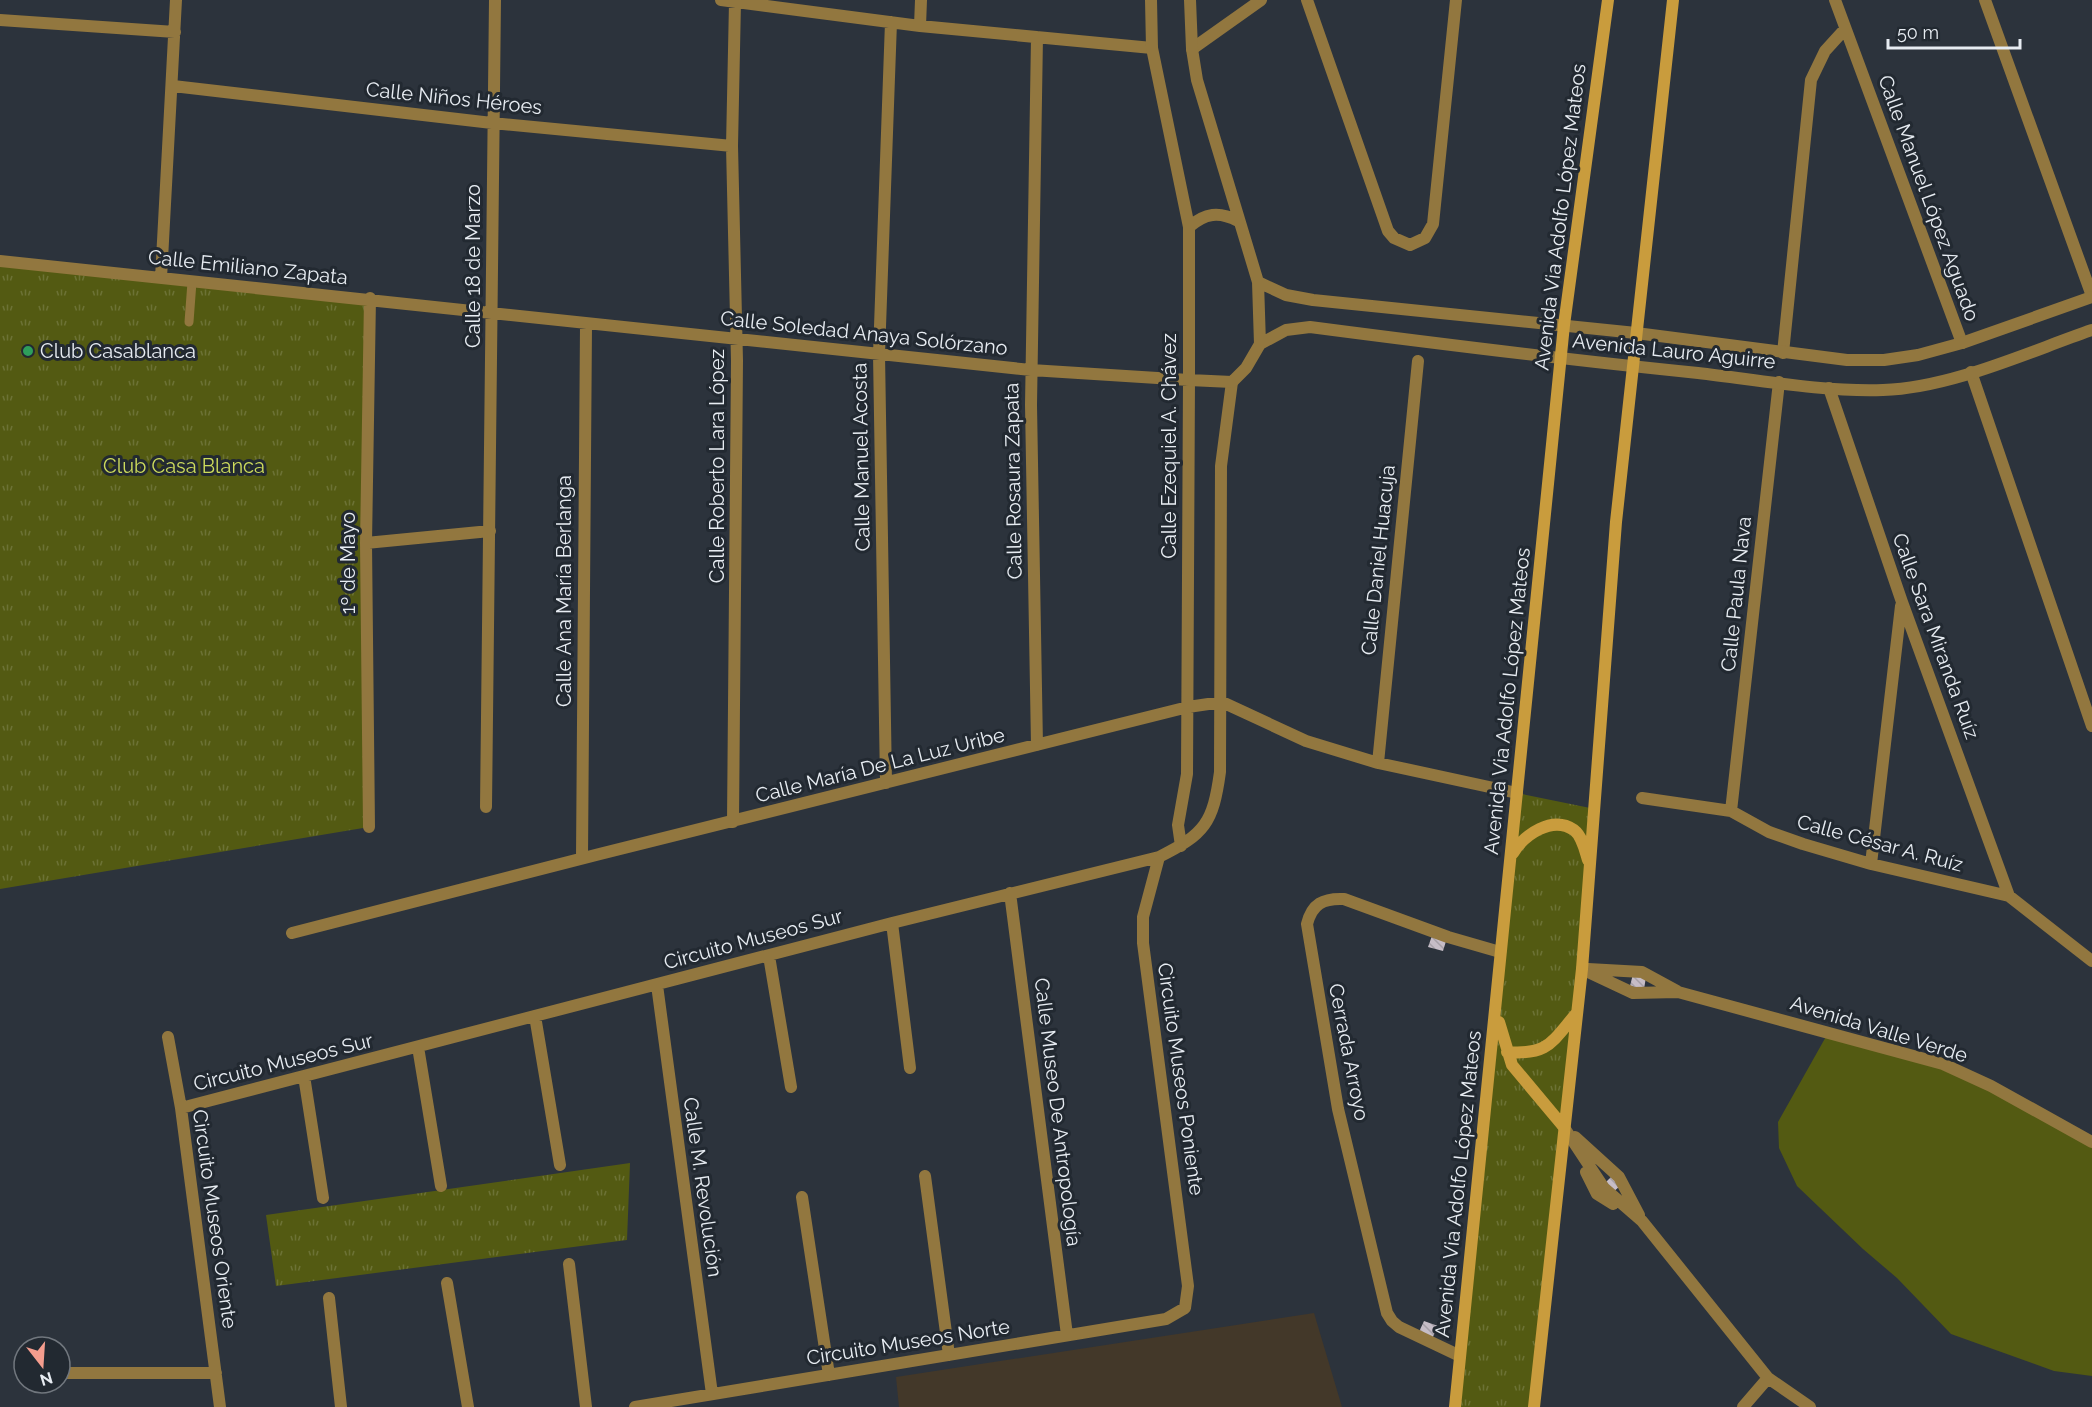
<svg xmlns="http://www.w3.org/2000/svg" width="2092" height="1407" font-family="Raleway,sans-serif">
  <defs>
    <pattern id="park-tufts" width="24" height="20" patternUnits="userSpaceOnUse" patternTransform="scale(1.5)"><rect width="24" height="20" fill="#535a12"/><path d="M3 7l-1-3M5 7V3M7 7l1-3M15 17l-1-3M17 17v-4M19 17l1-3" fill="none" stroke="#6c7235"/></pattern>
    <pattern id="building-back-hatch" width="6" height="6" patternUnits="userSpaceOnUse" patternTransform="scale(1.5)"><rect width="6" height="6" fill="#c6bdc7"/><path d="M-1 5l2 2M0 0l6 6M5-1l2 2" fill="none" stroke="#a6a0a8"/></pattern>
  </defs>
  <rect width="100%" height="100%" fill="#2c333c"/>
  <path fill="#433829" d="M1314 1313 1342 1407H899L896 1377Z"/>
  <path fill="#535a12" d="M1828 1033 1943 1064 2092 1142V1376L2054 1371 1951 1334 1897 1278 1863 1249 1797 1186 1779 1148 1778 1122Z"/>
  <path fill="url(#park-tufts)" d="M0 261 370 298 369 827 0 889Z
    M1517 793 1595 809 1534 1407H1455Z
    M630 1163 627 1240 276 1286 266 1215Z"/>
  <path fill="url(#building-back-hatch)" d="M1433 933 1447 938 1443 951 1428 947Z
    M1633 974 1646 977 1644 989 1630 986Z
    M1612 1176 1620 1186 1612 1193 1604 1184Z
    M1424 1321 1438 1326 1432 1339 1418 1334Z"/>
  <g fill="none" stroke-linecap="round" stroke-linejoin="round">
    <path stroke="#92773f" stroke-width="9" d="M189 322 192 282"/>
    <path stroke="#92773f" stroke-width="12" d="M721 0 920 26 1152 48
      M1307 0 1388 231 1394 238 1410 245 1425 238 1433 224 1456 0
      M1835 0 1962 343
      M1985 0 2092 296
      M0 20 175 32
      M920 26 921 0
      M1192 49 1261 0
      M173 86 492 123 732 146
      M0 261 1031 370 1189 380 1187 774 1178 825 1181 846
      M161 278 176 0
      M1783 353 1811 80 1825 51 1845 29
      M1971 372 2092 726
      M1829 388 1902 602 2009 896
      M366 543 490 531
      M1037 745 1031 405 1037 37
      M1378 763 1418 361
      M886 783 879 354 891 22
      M1642 798 1731 811 1769 832 1803 844 1871 864 2009 896 2092 961
      M486 807 495 0
      M1731 811 1779 382
      M733 822 737 361 732 146 735 2
      M369 827 366 543 370 298
      M582 857 586 325
      M1871 864 1901 606
      M1010 893 1067 1335
      M892 923 910 1068
      M292 933C590 855 889 782 1188 707L1222 702 1306 741 1378 763 1517 793
      M769 956 791 1087
      M657 985 712 1394
      M535 1016 560 1165
      M168 1037 181 1108 220 1407
      M418 1047 441 1186
      M304 1076 323 1198
      M181 1108 892 923 1159 857C1205 834 1213 823 1220 772L1221 466 1232 382
      M1563 1126 1604 1188 1642 1221 1768 1378 1810 1407
      M1575 1137 1619 1177 1639 1215
      M1586 1172 1597 1194 1613 1204
      M925 1176 949 1355
      M802 1197 829 1375
      M569 1264 586 1407
      M447 1283 468 1407
      M329 1298 341 1407
      M1460 1356 1399 1327 1392 1321 1387 1313 1338 1109 1307 924C1312 904 1323 898 1344 899L1448 937 1500 952
      M60 1373H216
      M635 1407 1166 1319 1185 1308 1188 1286 1143 943V917L1159 857
      M1743 1407 1768 1378"/>
    <path stroke="#92773f" stroke-width="12" d="M1151 0 1152 48 1189 227V380L1232 382 1246 368 1260 344 1286 330 1310 327C1440 344 1569 360 1698 373 1759 380 1822 392 1883 390 1951 388 2028 352 2092 330
      M1190 0 1192 49 1197 80 1258 282 1260 344
      M1189 227C1205 213 1219 211 1238 221
      M1258 282 1286 295 1313 300 1636 333 1847 360H1884L1918 355 1962 343 2092 297
      M1582 969 1633 993 1678 992 1943 1064 1991 1086 2092 1142
      M1588 969 1642 972 1677 991"/>
    <path stroke="#c99c3d" stroke-width="12" d="M1513 853C1524 835 1552 815 1574 830 1582 836 1585 850 1588 860
      M1499 1022 1512 1065 1563 1126
      M1507 1052C1548 1055 1551 1043 1576 1014
      M1455 1407 1564 325 1608 0
      M1534 1407 1582 969 1616 522 1673 0"/>
  </g>
  <circle fill="#2e9e5b" stroke="#222931" stroke-width="2" cx="28" cy="351" r="6"/>
  <g text-anchor="middle" stroke-width="6" stroke-linejoin="round" paint-order="stroke">
    <g font-size="20" fill="#e7ecf2" stroke="#222931">
      <text transform="translate(454 98) rotate(6)" y="7">Calle Niños Héroes</text>
      <text transform="translate(1929 198) rotate(70)" y="7">Calle Manuel López Aguado</text>
      <text transform="translate(1560 217) rotate(-83)" y="7">Avenida Via Adolfo López Mateos</text>
      <text transform="translate(473 266) rotate(-90)" y="7">Calle 18 de Marzo</text>
      <text transform="translate(248 267) rotate(6)" y="7">Calle Emiliano Zapata</text>
      <text transform="translate(864 333) rotate(6)" y="7">Calle Soledad Anaya Solórzano</text>
      <text transform="translate(1674 351) rotate(6)" y="7">Avenida Lauro Aguirre</text>
      <text transform="translate(1169 446) rotate(-90)" y="7">Calle Ezequiel A. Chávez</text>
      <text transform="translate(861 457) rotate(-91)" y="7">Calle Manuel Acosta</text>
      <text transform="translate(717 466) rotate(-90)" y="7">Calle Roberto Lara López</text>
      <text transform="translate(1013 481) rotate(-91)" y="7">Calle Rosaura Zapata</text>
      <text transform="translate(1378 560) rotate(-84)" y="7">Calle Daniel Huacuja</text>
      <text transform="translate(348 563) rotate(-90)" y="7">1º de Mayo</text>
      <text transform="translate(564 591) rotate(-90)" y="7">Calle Ana María Berlanga</text>
      <text transform="translate(1736 594) rotate(-84)" y="7">Calle Paula Nava</text>
      <text transform="translate(1936 636) rotate(70)" y="7">Calle Sara Miranda Ruíz</text>
      <text transform="translate(1507 701) rotate(-84)" y="7">Avenida Via Adolfo López Mateos</text>
      <text transform="translate(880 765) rotate(-14)" y="7">Calle María De La Luz Uribe</text>
      <text transform="translate(1880 843) rotate(15)" y="7">Calle César A. Ruíz</text>
      <text transform="translate(753 939) rotate(-15)" y="7">Circuito Museos Sur</text>
      <text transform="translate(1879 1029) rotate(17)" y="7">Avenida Valle Verde</text>
      <text transform="translate(1349 1052) rotate(79)" y="7">Cerrada Arroyo</text>
      <text transform="translate(283 1062) rotate(-14)" y="7">Circuito Museos Sur</text>
      <text transform="translate(1181 1079) rotate(82)" y="7">Circuito Museos Poniente</text>
      <text transform="translate(1058 1112) rotate(83)" y="7">Calle Museo De Antropología</text>
      <text transform="translate(1458 1184) rotate(-84)" y="7">Avenida Via Adolfo López Mateos</text>
      <text transform="translate(703 1187) rotate(82)" y="7">Calle M. Revolución</text>
      <text transform="translate(215 1219) rotate(82)" y="7">Circuito Museos Oriente</text>
      <text transform="translate(908 1342) rotate(-9)" y="7">Circuito Museos Norte</text>
    </g>
    <g font-size="20" fill="#e7ecf2" stroke="#222931" text-anchor="start">
      <text x="40" y="358">Club Casablanca</text>
    </g>
    <g font-size="20" fill="#cddb5c" stroke="#222931">
      <text x="184" y="473">Club Casa Blanca</text>
    </g>
  </g>
  <g transform="translate(42 1365) rotate(163)"><circle r="28" fill="#222931" stroke="#71777e" stroke-width="1.5"/>
  <path d="M0-4.5L10 22L0 15L-10 22Z" fill="#f59d8e"/>
  <text y="-9" font-size="16" font-weight="bold" text-anchor="middle" fill="#e7ecf2">N</text>
  </g>
  <path d="M1888 39v9h132v-9" fill="none" stroke="#e7ecf2" stroke-width="3"/>
  <text x="1897" y="39" font-size="18" fill="#e7ecf2" stroke="#222931" stroke-width="4.5" paint-order="stroke">50 m</text>
</svg>
